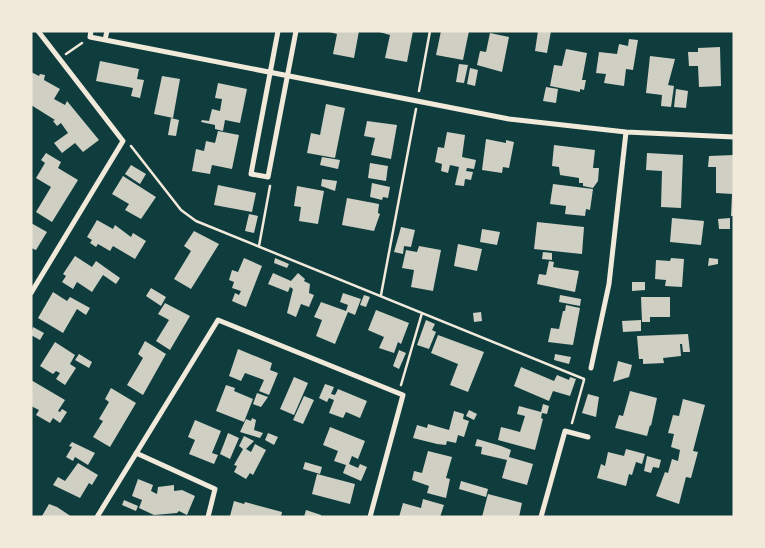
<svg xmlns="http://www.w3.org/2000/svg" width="765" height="548" font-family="'Fira Sans Condensed',sans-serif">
  <rect width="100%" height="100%" fill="#0f3d3e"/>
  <path fill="#cfcfc3" d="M326 31H359L354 58 333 54 337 34Z
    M376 31H413L407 62 385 58 390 35Z
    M441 31H469L463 60 436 55Z
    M538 31H551L547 53 535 51Z
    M490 33 509 37 502 72 477 65 480 51 486 52Z
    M629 39 638 40 633 70 626 69 624 86 604 83 606 74 596 73 599 52 617 54 619 44 628 46Z
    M720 47 721 86 699 87 698 66H689L688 52H698V48Z
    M566 49 587 53 582 80H586L584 90 580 89V92L550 86 554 65 562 66Z
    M650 56 675 59 668 85 674 86 671 107 661 106 662 95 646 93Z
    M100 61 139 69 137 79 144 80 140 98 131 96 133 88 96 81Z
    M459 64 468 65 464 83 456 82Z
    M470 68 478 70 475 86 467 84Z
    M31 72 39 76 40 74 45 75 44 80 60 89 54 99 65 105 67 101 99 140 83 152 75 143 62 153 54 143 68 133 61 123 57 126 53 121 55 120 31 105Z
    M162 76 180 79 173 118 154 114Z
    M218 83 247 89 240 123 225 120 223 131 215 129V125L201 122 202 120 209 121 212 109 220 111 222 99 215 98Z
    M546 87 558 89 556 103 543 101Z
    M676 89 688 91 686 108 674 107Z
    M326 104 345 108 335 158 307 153 311 133 320 135Z
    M171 118 179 120 176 136 168 135Z
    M367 121 397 125 391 159 371 155 375 138 364 136Z
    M218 131 239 135 232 169 212 165 210 174 192 171 196 149 204 151 206 141 215 143Z
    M447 132 465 135 462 157 476 160 474 169 467 168 466 171 473 172 471 180 465 179 464 186 455 185 459 167 450 165 448 173 441 171 442 164 435 162 438 147 444 148Z
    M486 139 506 143V140L514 142 509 168 503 167 502 173 482 170Z
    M554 145 595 150 593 168H599L598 181 593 188 583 186V183H579V178L560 175 559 167 552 166Z
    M46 153 61 162 58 168 78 180 52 222 36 212 51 187 36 178 45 163 41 160Z
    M647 153 683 155 681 208 661 207 662 171 646 170Z
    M734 155V216H731L732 194 716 193V167H708L709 156Z
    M322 157 340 160 338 169 320 165Z
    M370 163 388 166 386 181 368 178Z
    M131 165 146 174 140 184 125 174Z
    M123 176 156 197 141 219 125 210 129 204 112 194Z
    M322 179 337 181 335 191 321 186Z
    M372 183 390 187 388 198 383 197 382 200 370 197Z
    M553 184 593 189 590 210 586 209 585 216 565 214 566 206 550 204Z
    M218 185 256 193 252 212 214 205Z
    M297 186 324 191 318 224 299 221 301 207 294 206Z
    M347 198 379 204 378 213 380 214 374 231 342 225Z
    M249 214 258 216 254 233 245 231Z
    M672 218 704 221 701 245 670 242Z
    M730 218V229H719L718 219Z
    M97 220 113 229 115 225 131 237 133 233 146 241 135 259 113 246 110 251 98 244 96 247 90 243 92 240 87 237Z
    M537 222 584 227 582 254 534 249Z
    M31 223 47 232 36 250 31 248Z
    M401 227 415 230 411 247 404 246 403 254 394 252Z
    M482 229 500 232 497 245 480 242Z
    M194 231 219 244 191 289 174 279 191 251 184 246Z
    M458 244 482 249 477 271 454 266Z
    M419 246 441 250 433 291 411 287 414 270 402 268 406 250 417 252Z
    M543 252 552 253V260L542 259Z
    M75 256 92 267 96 261 120 278 116 284 103 275 92 292 77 282 73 289 62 282 66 276 63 274Z
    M244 258 262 266 246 307 232 301 235 293 239 295 241 291 232 288 234 282 229 280 232 270 238 272Z
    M275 258 289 264 287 268 274 263Z
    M671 258 684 259 682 287 665 286 666 280 655 279 656 260 670 261Z
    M709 258 718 259V264L708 266Z
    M549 261 554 262 553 267 579 271 575 292 537 284 539 274 546 275Z
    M273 273 291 281 298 273 305 279 304 281 310 284 309 293 314 295 309 307 301 304 296 317 287 313 293 289 290 287 288 292 268 284Z
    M632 282H645V290L632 291Z
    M151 288 166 297 161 306 146 296Z
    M53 292 67 301 70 297 90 308 86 315 77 309 63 333 38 318Z
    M343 293 361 299 355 315 348 312 335 344 316 336 322 320 314 317 321 302 346 311 348 305 340 302Z
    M364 295 370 297 366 307 360 305Z
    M560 295 581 299 580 306 559 302Z
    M641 297H670V317H650V322H642Z
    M165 303 190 316 170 350 156 341 169 320 158 314Z
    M566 305 580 308 573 345 548 342 551 328 559 329 563 311H565Z
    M376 310 409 323 401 344 398 342 394 353 379 348 384 337 368 330Z
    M481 312 482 321 474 322 473 313Z
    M426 320 435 324 432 330 436 332 429 349 417 345Z
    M641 320V331L623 332 622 321Z
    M33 327 44 333 40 340 31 335Z
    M688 334 690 352H683L682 344H680L681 356 663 358 664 363 643 364V359H639L637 336Z
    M438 335 484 352 468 392 450 385 458 364 431 353Z
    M145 341 166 354 143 395 127 385 143 358 138 354Z
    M55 342 75 355 70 364 76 368 65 385 56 379 60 373 56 371 53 374 40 366Z
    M238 349 272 363 270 370 278 373 269 395 259 391 264 380 245 373 241 381 229 376Z
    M399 350 406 353 399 369 393 366Z
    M79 354 92 362 89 368 75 360Z
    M555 354 571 357 569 364 554 360Z
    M618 361 632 365 629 377 613 382Z
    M521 367 554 381 557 375 569 380 570 377 576 379 570 396 553 391 549 401 514 386Z
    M294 377 308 383 294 415 280 409Z
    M31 380 65 400 58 411 60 412 62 409 67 412 60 423 53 418 50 423 36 415 39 410 31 406Z
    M325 384 334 387 331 394 335 395 338 389 367 401 360 418 346 412 343 418 329 413 334 400 329 398 327 402 319 398Z
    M226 385 235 388 234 391 253 399 244 422 216 411Z
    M111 388 136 403 110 447 93 437 103 421 99 419 109 402 105 399Z
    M630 391 657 398 651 426 650 425 647 436 615 428 619 415 623 416Z
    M257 393 268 397 261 407 253 404Z
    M588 394 599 397 596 417 582 413Z
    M304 396 314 400 303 424 293 420Z
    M683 399 705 405 693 451 698 452 691 478 686 477 679 504 656 496 665 472 668 473 672 459 678 461 680 450 671 447 674 434 668 433 673 415 679 416Z
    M543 404 549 406 547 414 542 413 541 418 543 419 535 450 498 440 501 427 520 432 525 416 517 414 519 406 541 412Z
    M469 410 477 414 474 420 466 416Z
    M454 411 464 414 463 419 469 421 464 437 458 435 456 443 447 441 446 445 437 444 413 438 417 425 427 428 428 424 449 430Z
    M252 418 256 420 254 430 263 433 260 438 240 432 246 419 251 421Z
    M195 420 221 431 212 453 218 455 214 464 189 454 195 440 188 437Z
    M330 427 365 441 358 459 352 456 349 464 358 468 360 464 367 467 361 481 343 473 346 465 334 461 338 451 323 445Z
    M228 433 239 438 230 459 220 454Z
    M268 433 278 437 274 445 265 440Z
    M244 436 254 441 246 449 251 452 255 444 266 450 253 475 250 473 246 479 234 472 237 466 234 465 243 449 239 446Z
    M477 439 501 446 511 450 509 457 533 464 527 485 502 478 507 460 481 454 482 447 475 446Z
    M72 442 95 453 88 465 75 457 73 461 66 457 72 447 69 446Z
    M626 449 645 454 642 464 636 462 632 475 629 474 626 486 597 478 601 464 605 466 608 452 624 456Z
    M428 451 452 457 446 478 450 479 446 498 427 493 429 486 412 480 414 471 422 473Z
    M647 456 661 460 659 468 653 467 651 473 644 471Z
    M305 462 322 467 320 474 303 469Z
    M78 463 98 475 92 485 89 483 80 498 53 485 58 477 65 481Z
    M317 474 355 484 350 504 312 494Z
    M138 479 153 485 151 491 157 494 158 487 174 485V491L182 490 195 496 187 515 179 511 177 513 154 515 139 508 142 500 132 496Z
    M461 481 488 489 486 497 459 489Z
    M488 494 522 503 519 517H482Z
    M423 499 444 505 440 517H399L403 503 421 508Z
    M124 500 138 506 136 511 122 505Z
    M234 501 244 504 245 502 282 512 281 517H233L230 516Z
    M49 504 57 507 72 517H44L42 516Z
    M306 510 321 515V517H304Z"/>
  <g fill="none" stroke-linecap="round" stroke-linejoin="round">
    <path stroke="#f1e9da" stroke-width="2.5" d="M66 54 82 43
      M419 91 430 31
      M131 146 181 210 196 221 584 379
      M259 246 270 186
      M381 295 416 109
      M401 385 422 313
      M572 423 584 380"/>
    <path stroke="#f1e9da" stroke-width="5" d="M91 31 90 37 509 119 626 132 734 137
      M278 31 251 174 268 177 296 31
      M105 40 107 31
      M31 293 123 141 38 31
      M591 368 609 284 626 132
      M136 453 215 489 208 517
      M97 517 218 320 403 395 370 517
      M541 517 565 431 588 437"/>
  </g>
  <rect width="765" height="548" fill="none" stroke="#f1e9da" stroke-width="65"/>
</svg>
